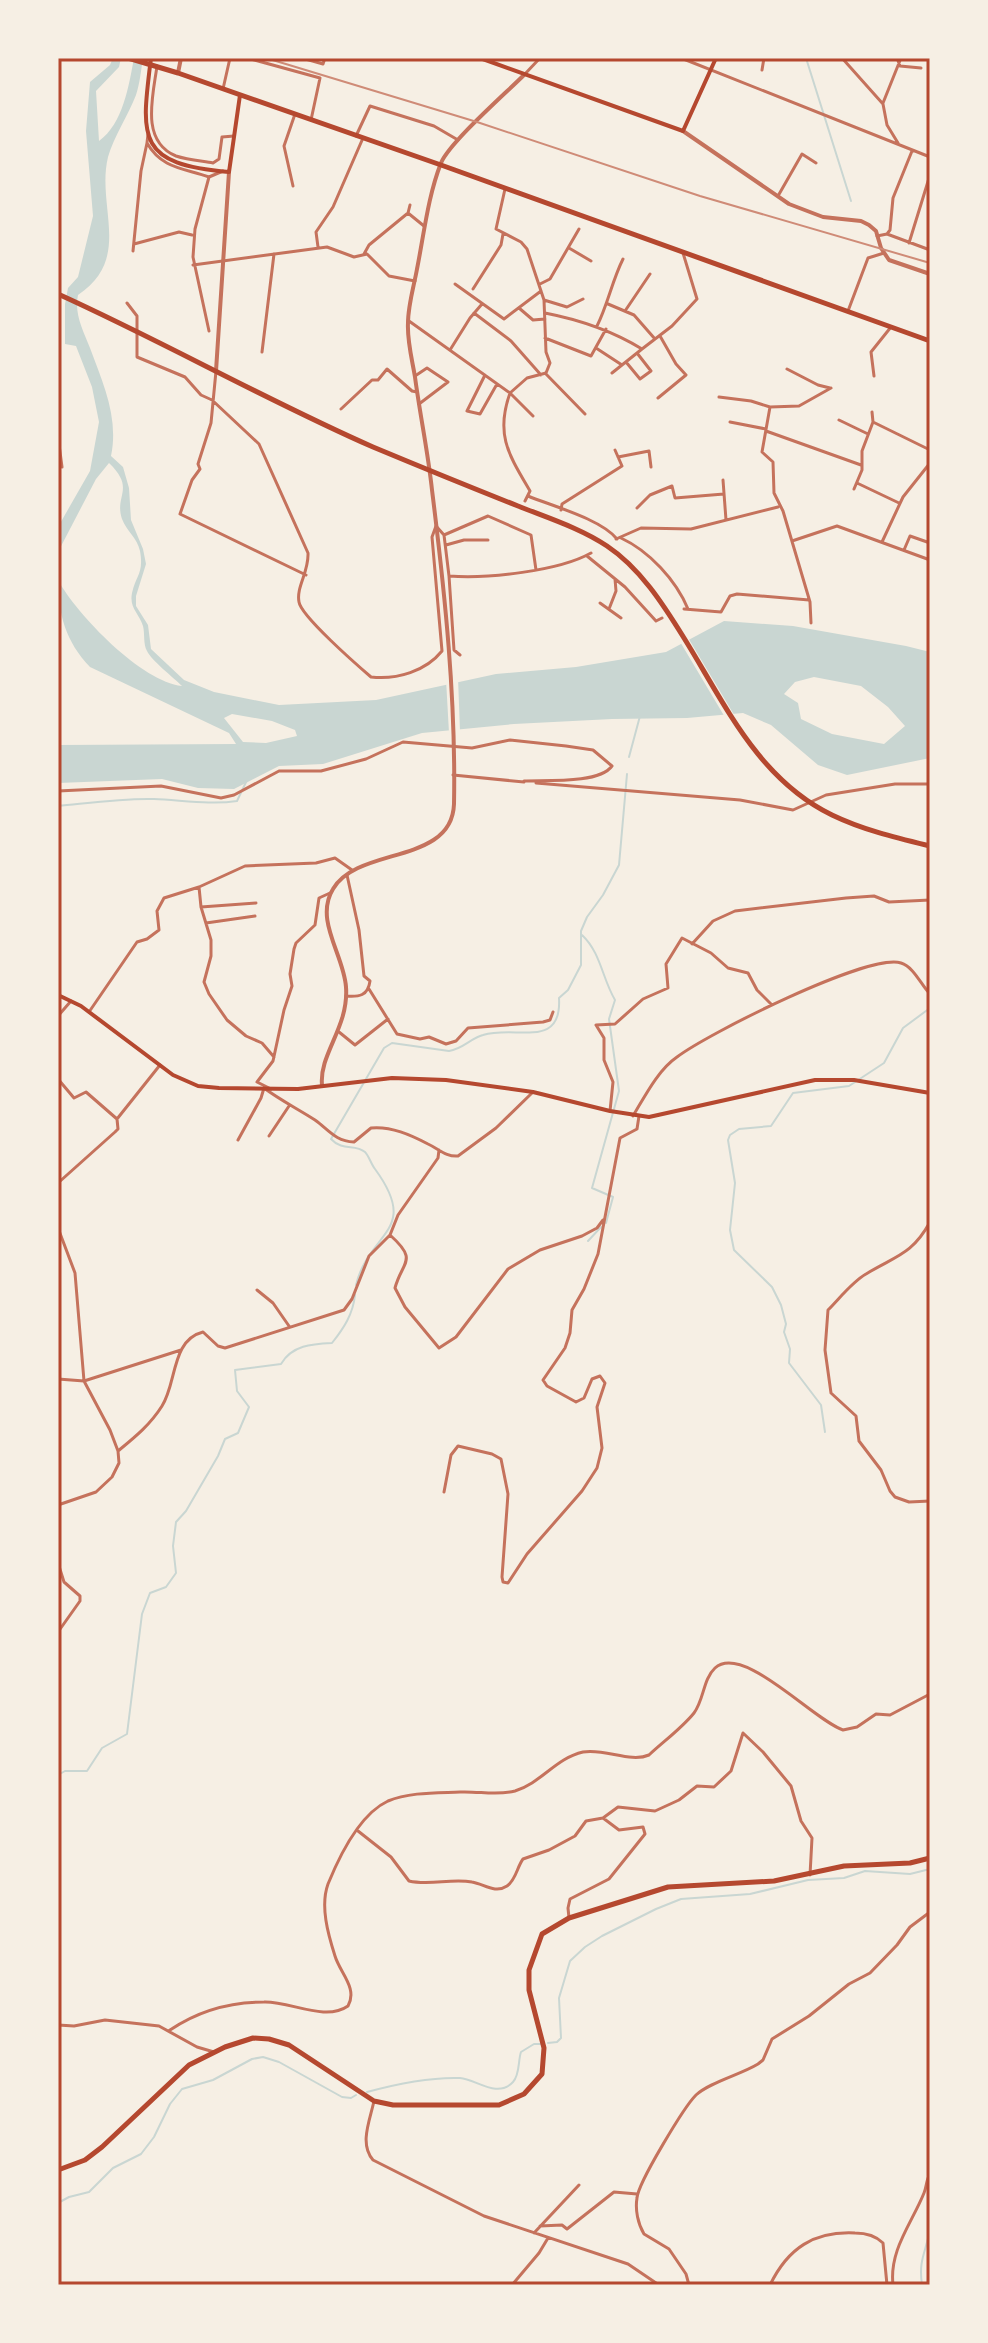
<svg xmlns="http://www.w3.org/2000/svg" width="988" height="2343" font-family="Arial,sans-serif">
  <rect width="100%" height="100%" fill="#f6efe4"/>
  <path fill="#c9d6d2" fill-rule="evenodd" d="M113 58H121L119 67 96 91 99 141C123 124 129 85 134 58H143C141 70 140 83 136 95 128 116 114 136 108 157 96 207 133 258 78 295 74 314 83 330 90 348 103 383 119 418 111 456L123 467 129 488 131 520 143 549 146 564 136 596V606L148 625 151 649 184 680 214 692 279 705 376 700 496 674 576 667 666 652 724 621 793 626 906 646 930 652V758L847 775 818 765 771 725 743 713 687 718 612 719 514 724 422 733 323 764 279 766 234 789 198 788 162 779 58 783V745L236 744 229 733 90 667C66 642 58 614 58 580 77 615 142 682 182 686 173 677 152 661 147 651 143 644 145 634 143 626 139 613 129 608 132 593 136 575 144 573 140 551 137 537 127 532 122 519 114 495 136 489 109 463L96 479 58 552V527L90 471 99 422 92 387 76 346 65 344V304L68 288 78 277 93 216 86 131 90 82 110 65ZM814 677 861 686 888 707 905 726 884 744 832 734 801 719 798 703 784 694 795 682ZM232 714 272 721 295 730 297 736 266 743 243 742 224 718Z"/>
  <path fill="#f6efe4" d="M687 636 736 718 726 719 679 640Z
    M458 677 460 732 449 733 446 679Z"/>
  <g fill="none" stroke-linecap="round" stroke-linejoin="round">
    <path stroke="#c9d6d2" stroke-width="2" d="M806 58 851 201
      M629 757 640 716
      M58 806C89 803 123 798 154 799 181 800 211 805 237 801L247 780
      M582 935C601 953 602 978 615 1000L609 1019 619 1091 592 1188 613 1197 606 1223
      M588 1241 601 1227
      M356 1285C369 1231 421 1232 375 1169 371 1164 369 1156 365 1152 355 1143 343 1152 331 1139L384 1048 392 1043 449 1051C463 1049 471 1038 483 1035 516 1025 562 1050 559 998L568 990 581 965V931L587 917 603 895 619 865 627 774
      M825 1432 821 1405 789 1363 790 1349 784 1332 786 1324 781 1305 772 1287 734 1250 730 1230 735 1183 728 1140 730 1135 739 1129 771 1126 793 1093 849 1086 884 1063 903 1028 930 1008
      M58 1775 65 1771H87L102 1748 127 1734 142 1614 150 1593 166 1587 176 1573 173 1546 176 1522 186 1511 218 1456 225 1439 238 1433 249 1407 237 1391 235 1370 281 1364C292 1345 312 1344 332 1343 344 1328 353 1314 355 1295
      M548 2043 557 2042 561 2038 559 1998 570 1961 585 1947 602 1936 656 1909 681 1899 750 1894 808 1880 844 1878 865 1871 910 1874 930 1869
      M367 2092C396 2084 430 2077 460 2078 476 2079 497 2099 513 2082 520 2075 518 2060 521 2052L534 2044H541
      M58 2203 69 2197 89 2192 113 2168 141 2154 154 2137 170 2104 182 2089 213 2080 252 2059 263 2057 279 2062 342 2097 351 2098 356 2095
      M922 2285C918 2258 927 2251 930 2228 931 2216 926 2209 930 2196"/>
    <path stroke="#c5725c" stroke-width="3" d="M247 58 320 78 311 120
      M302 58 323 64 325 58
      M681 58 930 157
      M842 58 883 104 887 125 898 143
      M897 58 900 66 921 68
      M157 66C153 96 140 141 176 156 188 160 202 161 213 163L219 159 222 137 234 136
      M762 70 764 58
      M524 75 540 58
      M223 89 230 58
      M883 103 901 58
      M148 134 147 143C162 169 184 168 209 177
      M356 136 370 106 434 126 458 140
      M293 186 284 146 295 114
      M505 189 496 229 521 242 527 249 544 300 546 352 550 363 546 373 527 378 510 393 533 416
      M778 196 802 154 816 163
      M410 205 408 213 424 226
      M887 234 890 230 893 198 912 151
      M877 236 887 234 930 250
      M909 243 930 175
      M134 244 179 232 192 235
      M318 247 316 232 333 207 363 138
      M569 248 591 261
      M133 251 141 171 147 143
      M364 254 369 245 408 213
      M193 265 327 247 354 257 367 254 389 276 415 281
      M455 284 504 319 541 291
      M540 284 550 279 579 229
      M473 289 501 245 503 234
      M544 300 567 307 583 299
      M127 303 137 316V357L185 377 201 395 212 400 259 444 308 553C309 572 296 587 299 602 301 616 357 665 371 677 397 680 426 671 442 651L432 537 436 526 444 535 449 576C487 579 559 571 591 553
      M608 304 634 315 655 339
      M519 308 533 320 545 319
      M625 311 650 274
      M848 311 868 258 884 253
      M474 313 511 341 541 375
      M545 313C581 320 611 330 642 349L672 326 697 299 683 253
      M409 321 510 393C495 435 509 455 530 491L525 501
      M597 326C608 304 612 281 623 259
      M209 331 193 257 195 229 209 177 223 171
      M545 338 591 356 606 329
      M596 348 622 365
      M450 350 470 318 482 304
      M262 352 274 254
      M626 362 640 379 651 371 637 353
      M787 369 818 385 830 388
      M216 371 211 423 198 464 200 469 192 480 180 514 306 575
      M545 373 585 414
      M612 373 642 349
      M485 375 467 411 480 414 497 384
      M58 376V437L62 467
      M415 376 427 368 448 382 419 404
      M874 376 871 352 891 327
      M719 397 751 401 770 407
      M658 398 686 375 676 364 660 336
      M341 409 372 380H378L387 369 412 391 417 392
      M839 420 868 434
      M730 422 766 429
      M873 422 930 450
      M766 431 861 465
      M618 457 649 451 651 467
      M723 480 726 520
      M857 483 899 503
      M854 489 862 470V451L873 422 872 412
      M528 496C552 506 601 519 617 539
      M637 508 650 495 672 486 675 498 724 494
      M561 510 562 504 622 466 615 450
      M444 535 488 516 531 535 536 570
      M621 538C649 551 676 580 688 609
      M616 539 641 528 691 529 778 507
      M792 541 837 526 930 560
      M882 542 903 497 930 463
      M446 545 464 540H488
      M904 550 910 536 930 543
      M587 556 625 587 656 621 662 618
      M449 576 454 650 460 655
      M600 603 621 618
      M609 609 616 591 615 579
      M684 609 721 612 730 596 737 594 809 600
      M811 623 810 602 783 511 774 493 773 462 762 452 770 407 799 406 831 388
      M453 775 524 782
      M536 783 740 800 793 810 826 795 895 784H930
      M58 791 161 786 221 798 234 795 279 771H321L366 759 403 742 472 748 510 740 566 746 593 750 612 766C599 784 546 780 524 781
      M199 887 201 907 211 940V956L204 982 209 994 227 1020 246 1036 262 1043 274 1057
      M201 907 256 903
      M206 923 255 916
      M692 944 713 921 735 911 846 898 874 896 889 902 930 900
      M369 989 397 1034 420 1039 429 1037 446 1044 456 1041 468 1028 543 1022 550 1020 553 1012
      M346 996C359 997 368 996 370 981L364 976 359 930 347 875
      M89 1012 137 942 147 939 159 930 157 911 164 898 199 887 245 866 316 863 335 858 352 870
      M58 1016 71 1001
      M596 1025 615 1024 643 999 668 988 666 964 682 938 711 953 728 968 748 973 757 990 772 1005
      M596 1025 604 1038V1060L613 1082 610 1111
      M339 1032 355 1045 388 1019
      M58 1079 74 1098 86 1092 117 1119
      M271 1089 257 1082 273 1061 284 1010 292 986 290 974 294 949 296 943 315 925 319 898 330 893
      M633 1116C645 1096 658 1070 677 1057 707 1034 868 953 901 963 914 967 921 985 930 994
      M269 1136 289 1106
      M238 1140 261 1098 264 1088C280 1100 298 1109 315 1120 329 1130 335 1141 354 1142L371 1128C391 1126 411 1135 428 1144 439 1149 446 1157 458 1156L496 1128 533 1092
      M58 1183 115 1132 118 1129 117 1119 160 1065
      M930 1222C912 1255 895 1256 866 1274 852 1282 840 1298 828 1310L825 1350 831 1393 856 1416 859 1441 881 1470 890 1491 895 1497 909 1502 930 1501
      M58 1228 75 1273 84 1381 110 1430 118 1451 119 1463 112 1477 96 1492 58 1505
      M390 1235C419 1261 402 1261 395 1288L405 1307 439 1348 456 1337 508 1269 540 1250 582 1236 597 1228 603 1220
      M257 1290 273 1303 289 1326
      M58 1379 84 1381 181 1350
      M118 1451C135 1437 150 1425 162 1406 177 1383 171 1340 203 1332L218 1346 225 1348 344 1310 352 1299 369 1256 390 1235 398 1215 438 1158 439 1150
      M444 1492 451 1455 458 1446 492 1454 501 1459 508 1494 502 1577 503 1582 508 1583 527 1554 582 1491 597 1468 602 1448 597 1407 605 1383 600 1376 592 1379 584 1398 576 1402 547 1386 543 1380 565 1348 570 1333 572 1310 584 1289 598 1254 620 1138 637 1129 639 1116
      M58 1563 64 1582 80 1596V1601L58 1632
      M358 1831 391 1857 409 1881C430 1886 451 1878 472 1882 484 1884 495 1894 507 1886 516 1880 517 1867 523 1859L549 1850 575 1836 586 1821 603 1818 618 1807 655 1811 679 1800 697 1786 714 1787 731 1771 743 1733 763 1752 791 1786 801 1821 812 1838 810 1875
      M569 1918 568 1908 570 1899 609 1879 645 1834 643 1827 619 1830 603 1818
      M58 2025 74 2026 105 2020 159 2026 197 2047 214 2052
      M170 2030C198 2011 230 2002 264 2002 290 2001 325 2022 348 2006 358 1988 340 1973 335 1956 328 1934 320 1906 328 1884 339 1857 360 1814 388 1801 409 1792 438 1793 460 1792 479 1791 497 1796 515 1791 541 1783 556 1758 583 1752 605 1748 630 1763 649 1755 664 1741 682 1728 694 1713 704 1700 703 1679 715 1668 743 1643 813 1720 843 1730L857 1727 876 1714 890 1715 930 1694
      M374 2101C370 2120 359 2144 373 2160L484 2216 628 2264 659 2285
      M540 2226 562 2225 567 2229 614 2192 637 2194
      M534 2233 579 2185
      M512 2285 539 2253 548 2238
      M689 2285 686 2274 669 2249 644 2234C638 2224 635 2210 637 2198 638 2183 684 2107 696 2095 710 2082 740 2075 758 2064L763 2060 772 2039 809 2016 849 1984 870 1973 897 1945 910 1927 930 1912
      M770 2285C788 2248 814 2231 855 2233 866 2233 875 2235 883 2243L887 2285
      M893 2285C889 2250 912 2223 924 2193 927 2186 926 2180 930 2174"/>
    <path stroke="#c5725c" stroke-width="4" d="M178 73 181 58
      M683 131 789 204 823 217 861 221 869 225 876 231 881 248 889 260 930 274
      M216 371 229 172
      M322 1085C319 1054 349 1027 346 987 344 955 314 920 333 889 358 846 452 865 454 804 456 699 445 594 432 490 428 452 420 415 415 377 412 359 407 341 408 323 408 305 414 286 417 269 424 234 428 196 441 163 450 142 506 93 524 75"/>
    <path stroke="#b5482f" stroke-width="4" d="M151 58C141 138 136 164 229 172L240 95
      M480 58 683 131 716 58
      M58 995 81 1006 173 1075 198 1086 219 1088 298 1089 392 1078 446 1080 533 1092 610 1111 649 1117 815 1080H854L930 1093"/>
    <path stroke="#b5482f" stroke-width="5" d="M128 58 178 73 441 165 930 341
      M58 294C164 342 266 400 373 447 421 467 470 487 518 506 548 518 580 528 607 546 640 568 663 604 684 638 725 704 758 779 832 815 863 830 897 838 930 846
      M58 2170 85 2160 102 2147 189 2065 225 2047 253 2038 269 2039 289 2045 374 2101 393 2105H499L524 2094 542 2074 544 2048 529 1990V1970L542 1934 569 1918 668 1887 774 1881 844 1866 910 1863 930 1858"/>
    <path stroke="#cf8b77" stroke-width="2" d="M266 58 477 122 700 196 930 263"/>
  </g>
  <rect width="988" height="2343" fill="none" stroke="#f6efe4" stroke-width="120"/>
  <rect x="60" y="60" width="868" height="2223" fill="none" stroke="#b5482f" stroke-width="3"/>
</svg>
